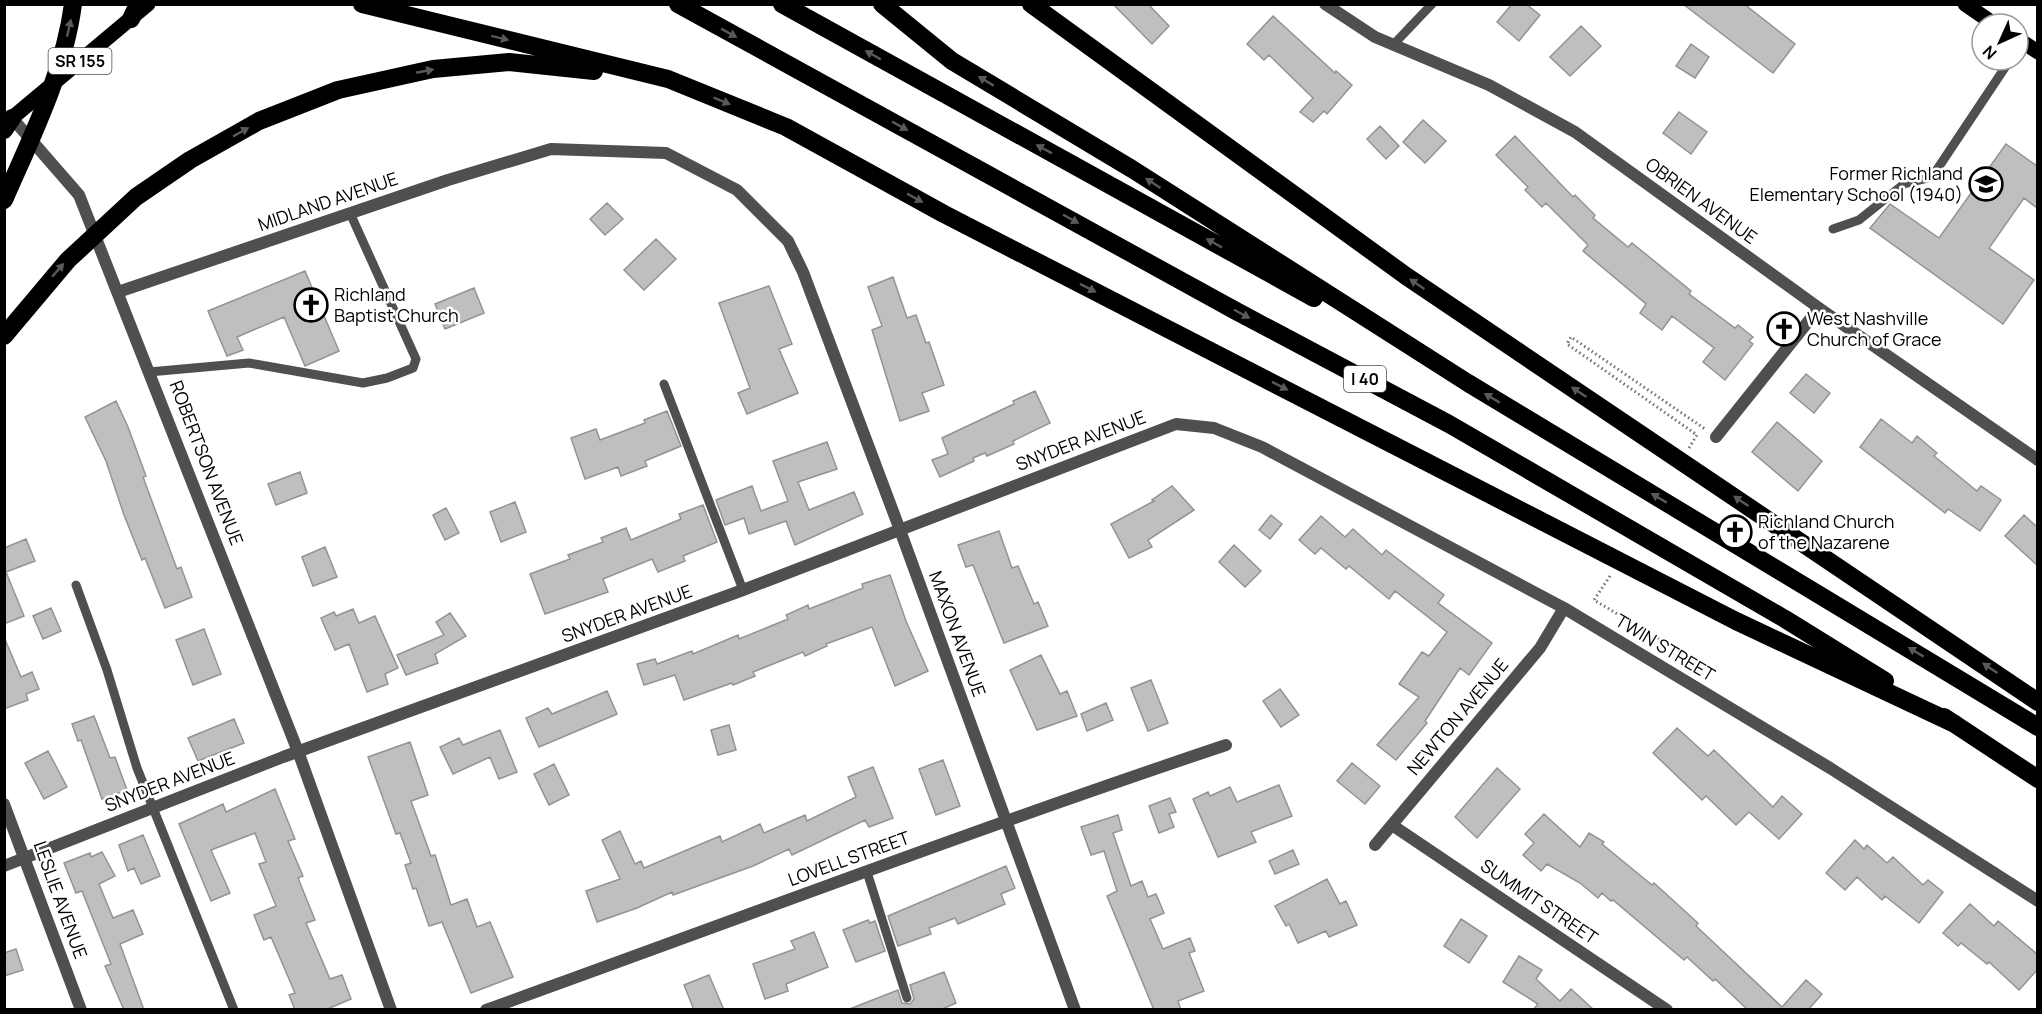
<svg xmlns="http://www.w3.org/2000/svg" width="2042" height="1014" font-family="Manrope,sans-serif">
  <rect width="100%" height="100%" fill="#fff"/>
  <path fill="#bfbfbf" stroke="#939393" stroke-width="1.5" d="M1113 4H1148L1169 26 1152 44Z
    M1512 4H1526L1540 15 1519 41 1497 22Z
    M1683 4H1744L1795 44 1773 73Z
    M1273 16 1335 73 1336 71 1352 85 1327 114 1324 111 1313 122 1300 112 1313 98 1269 55 1264 60 1247 44Z
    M1581 26 1601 46 1570 76 1550 57Z
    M1691 44 1709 57 1695 78 1676 66Z
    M1679 112 1707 132 1691 154 1663 133Z
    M1423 120 1446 141 1425 163 1403 142Z
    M1380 126 1399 146 1386 159 1367 139Z
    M1515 136 1573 197 1575 195 1595 215 1593 218 1628 247 1632 243 1691 291 1689 294 1735 328 1738 325 1753 337 1749 341 1753 344 1725 380 1703 362 1714 348 1672 316 1662 330 1640 313 1646 304 1583 251 1588 245 1546 203 1542 207 1525 190 1528 187 1496 155Z
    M2006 144 2037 166V208L2024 198 1989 248 2034 280 2003 324 1870 228 1890 204 1939 238Z
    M607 203 623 219 605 235 590 219Z
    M656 239 676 259 644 290 624 270Z
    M305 271 339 351 305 366 284 317 237 337 243 350 227 356 208 311Z
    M893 277 907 318 916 315 926 343 929 342 944 385 922 393 929 411 900 421 872 330 882 326 868 287Z
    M769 286 792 344 779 349 798 393 747 414 738 393 750 388 719 303Z
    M474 288 484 313 445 329 435 304Z
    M1806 374 1830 393 1814 413 1790 393Z
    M1035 391 1050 423 1013 441 1014 444 987 456 985 453 973 458 974 461 940 477 932 460 948 454 942 438 1014 404 1013 401Z
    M116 401 128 427 146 476 143 477 177 569 181 567 192 597 165 608 145 558 142 560 124 515 106 461 85 417Z
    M667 411 681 446 645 461 647 466 621 476 618 467 585 479 571 438 596 429 600 440 645 423 644 420Z
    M1881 419 1912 443 1917 436 1937 453 1934 456 1977 491 1981 486 2001 500 1980 531 1948 509 1945 513 1860 447Z
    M1777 422 1822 461 1798 491 1752 452Z
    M827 442 837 469 798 482 809 510 854 492 863 514 795 545 786 521 749 534 744 518 725 525 716 500 752 486 761 511 788 501 773 461Z
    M300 472 307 493 276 505 268 484Z
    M1172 486 1194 510 1148 540 1152 547 1129 558 1111 524 1154 501 1152 500Z
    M515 502 526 532 501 542 490 512Z
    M703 505 717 542 683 556 685 561 658 572 652 559 603 579 608 592 545 614 530 574 570 559 568 555 603 542 601 538 626 528 631 540 681 519 679 514Z
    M446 508 459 533 445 540 433 515Z
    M1271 515 1282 524 1270 539 1259 530Z
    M2024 515 2037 527V565L2005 536Z
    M1321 516 1345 537 1353 529 1382 555 1386 550 1444 595 1438 603 1492 643 1469 675 1460 668 1425 721 1427 723 1396 760 1377 745 1419 697 1399 684 1422 652 1429 656 1447 632 1395 591 1389 599 1349 566 1346 569 1321 548 1315 554 1299 540Z
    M999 531 1012 568 1018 566 1034 604 1038 602 1048 626 1004 643 973 565 966 567 958 545Z
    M26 539 35 561 6 572 24 616 4 624V548Z
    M1234 545 1261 571 1245 587 1219 562Z
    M325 547 337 577 313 586 302 557Z
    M890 575 906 621 928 671 895 686 872 627 826 644 827 646 805 656 803 652 753 672 755 676 733 685 732 683 684 700 675 675 644 685 637 664 655 659 657 664 692 651 693 654 738 635 739 639 788 619 786 615 808 605 809 609 863 588 862 584Z
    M51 608 61 631 43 639 33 616Z
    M353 609 359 623 375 616 398 668 385 674 388 684 367 692 349 644 335 650 321 618 334 612 336 616Z
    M450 613 466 636 435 654 438 663 406 675 397 655 444 635 436 622Z
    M204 629 221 674 193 685 176 640Z
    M4 637 21 677 32 672 39 689 26 694 28 700 4 709Z
    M1041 655 1060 694 1067 691 1077 716 1037 730 1010 670Z
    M1151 680 1168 723 1148 731 1131 688Z
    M1280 689 1299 715 1281 727 1263 701Z
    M607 691 617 714 539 747 526 718 548 708 552 714Z
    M1106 703 1113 720 1087 731 1081 714Z
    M94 716 110 758 115 757 127 790 102 799 81 740 78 741 72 724Z
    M234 719 244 743 198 761 188 738Z
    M729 725 736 750 718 755 711 730Z
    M1677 728 1708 756 1714 750 1773 807 1782 796 1802 814 1779 839 1749 812 1736 825 1706 796 1702 800 1653 753Z
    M500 730 517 772 499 779 490 757 453 774 440 747 459 738 463 745Z
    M410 742 428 795 411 801 431 856 435 855 451 905 467 899 477 927 490 922 513 977 471 993 442 922 429 926 416 888 413 889 405 865 411 863 400 833 396 834 368 757Z
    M48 751 67 787 44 799 25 763Z
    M943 760 960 806 936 815 919 769Z
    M1352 763 1380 786 1365 804 1337 781Z
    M554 764 569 795 549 805 534 774Z
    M873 767 893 818 869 827 865 820 792 855 789 849 753 866 673 895 672 892 637 908 597 922 586 891 620 879 602 840 620 831 635 864 641 861 644 868 720 836 722 842 760 824 764 833 805 815 807 821 856 797 848 777Z
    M1497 768 1520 789 1477 838 1455 817Z
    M1279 785 1292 816 1251 832 1256 842 1218 857 1193 799 1208 792 1210 796 1230 787 1237 802Z
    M275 789 295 839 288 841 303 876 298 878 315 920 306 923 330 979 342 975 351 999 325 1010H295L289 995 295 993 271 937 264 940 254 915 276 906 259 864 266 862 255 833 211 850 230 893 211 901 179 824 223 804 226 812Z
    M1170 798 1176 812 1169 814 1174 827 1159 833 1149 806Z
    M1544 814 1580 847 1589 833 1604 842 1602 844 1652 885 1654 883 1698 923 1696 926 1782 1007 1806 980 1822 994 1808 1010H1748L1715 979 1713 981 1687 957 1684 960 1613 900 1611 901 1602 893 1598 898 1580 883 1547 864 1541 871 1523 855 1534 843 1525 834Z
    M1118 815 1122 830 1113 833 1131 886 1142 881 1148 897 1156 894 1164 913 1150 919 1163 949 1190 938 1195 951 1189 953 1204 991 1178 1001 1181 1010H1154L1107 896 1117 891 1104 851 1091 855 1081 827Z
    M143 835 160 876 141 884 134 868 128 871 119 845Z
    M1855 840 1864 849 1867 845 1887 863 1893 857 1923 885 1928 880 1943 892 1919 923 1885 896 1882 900 1857 877 1845 890 1826 873Z
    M1293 850 1299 864 1275 874 1269 861Z
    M102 852 115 876 99 884 113 918 133 910 143 934 120 944 144 1010H124L105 966 111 964 82 891 76 893 64 863 90 853 91 857Z
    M1006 866 1015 888 1001 894 1005 904 958 924 955 918 929 928 931 934 898 946 888 916Z
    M1327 879 1340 904 1346 901 1357 925 1329 937 1326 931 1298 943 1289 924 1286 926 1275 906Z
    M1970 904 1994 926 1998 921 2037 954V970L2019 990 1989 962 1987 964 1961 943 1958 946 1943 933Z
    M1461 919 1487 936 1469 963 1444 946Z
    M868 920 870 923 875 921 885 951 856 962 843 930Z
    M814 932 828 967 786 984 788 991 765 999 753 964 795 949 791 941Z
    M16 949 23 970 4 976V953Z
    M1519 956 1542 970 1536 979 1560 1001 1571 989 1594 1010H1533L1538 1004 1503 982Z
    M944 972 956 1003 940 1010H847L898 990 902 1003 910 1004 914 999 910 985Z
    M709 975 724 1010H694L684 985Z"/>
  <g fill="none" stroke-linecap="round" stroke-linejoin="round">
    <path stroke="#717171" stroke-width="3" stroke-dasharray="1.5 3" stroke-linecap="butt" d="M1689 448 1697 435 1567 344 1571 337 1705 429
      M1610 576 1594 600 1659 639"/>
    <path stroke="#4f4f4f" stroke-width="9" d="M1393 45 1432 4
      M1833 229 1859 220 1904 184 1932 177 2010 60
      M149 372 249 363 363 383 387 378 413 368 416 359 350 213
      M664 384 743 590
      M76 585 107 670 137 768 234 1010
      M867 872 907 998"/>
    <path stroke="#4f4f4f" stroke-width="12" d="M1325 4 1375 37 1489 85 1575 132 1819 308 2038 460
      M118 292 448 180 551 149 666 153 737 190 788 241 803 272 900 530 1075 1010
      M1716 437 1819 308
      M4 804 81 1010
      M1392 825 1667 1010
      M1375 845 1540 648 1564 608
      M4 866 283 757 743 590 1176 424 1214 428 1262 447 1564 608 1830 768 2038 901
      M486 1010C733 921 978 828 1226 745"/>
    <path stroke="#4f4f4f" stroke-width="12" d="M12 118 79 195 299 754 391 1010"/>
    <path stroke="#000" stroke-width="15" d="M1965 4 1994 24
      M2018 39 2038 52
      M12 118 148 4"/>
    <path stroke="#000" stroke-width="18" d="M362 4 668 79 786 127 944 214 1736 621 1955 724
      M678 4 1236 311 1449 424 1785 619 1885 681
      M782 4 1314 298
      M882 4 952 61 1132 169 1468 383 2038 727
      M1031 4 1406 276 2038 702
      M131 19 138 4
      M4 130 12 118
      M4 200C31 138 64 73 73 4
      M4 336 68 260 136 197 190 160 259 121 338 90 433 69 509 62 594 71
      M1944 717 2038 779"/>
  </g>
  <defs><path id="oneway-solid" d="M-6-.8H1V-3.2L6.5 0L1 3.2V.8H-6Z" transform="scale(1.5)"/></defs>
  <g fill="#595959">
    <use href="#oneway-solid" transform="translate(69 28) rotate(-77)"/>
    <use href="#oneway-solid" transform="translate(729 33) rotate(29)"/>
    <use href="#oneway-solid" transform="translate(500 38) rotate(14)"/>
    <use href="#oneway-solid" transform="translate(873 55) rotate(-151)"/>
    <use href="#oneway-solid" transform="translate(425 71) rotate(-11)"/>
    <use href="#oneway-solid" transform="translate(986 81) rotate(-149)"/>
    <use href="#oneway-solid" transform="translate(722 101) rotate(22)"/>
    <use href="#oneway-solid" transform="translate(900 126) rotate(29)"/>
    <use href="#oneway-solid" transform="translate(241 132) rotate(-29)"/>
    <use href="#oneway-solid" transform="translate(1044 149) rotate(-151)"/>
    <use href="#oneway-solid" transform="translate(1153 183) rotate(-147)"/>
    <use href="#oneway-solid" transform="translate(915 198) rotate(29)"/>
    <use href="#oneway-solid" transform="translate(1071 219) rotate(29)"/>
    <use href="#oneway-solid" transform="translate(1214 243) rotate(-151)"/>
    <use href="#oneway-solid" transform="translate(58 270) rotate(-49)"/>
    <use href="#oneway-solid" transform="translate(1417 284) rotate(-146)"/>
    <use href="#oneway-solid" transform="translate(1088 288) rotate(27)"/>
    <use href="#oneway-solid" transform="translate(1242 314) rotate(28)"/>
    <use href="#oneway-solid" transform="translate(1280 386) rotate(27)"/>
    <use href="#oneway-solid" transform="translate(1579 392) rotate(-146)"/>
    <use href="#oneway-solid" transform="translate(1492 398) rotate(-149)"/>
    <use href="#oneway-solid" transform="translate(1659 498) rotate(-149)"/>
    <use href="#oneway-solid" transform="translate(1741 501) rotate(-146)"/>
    <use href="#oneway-solid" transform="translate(1916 652) rotate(-149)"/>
    <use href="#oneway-solid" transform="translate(1990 668) rotate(-146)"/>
  </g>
  <defs>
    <symbol id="school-ring" viewBox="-11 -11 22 22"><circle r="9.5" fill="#fff" stroke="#000" stroke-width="1.5"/><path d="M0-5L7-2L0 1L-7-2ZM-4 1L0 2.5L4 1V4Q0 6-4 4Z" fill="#000"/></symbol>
    <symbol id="church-ring" viewBox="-11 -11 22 22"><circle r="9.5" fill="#fff" stroke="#000" stroke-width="1.5"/><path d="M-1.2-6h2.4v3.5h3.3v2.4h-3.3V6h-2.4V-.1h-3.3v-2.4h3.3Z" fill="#000"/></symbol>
  </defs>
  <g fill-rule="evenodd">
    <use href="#school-ring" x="1967" y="165" width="38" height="38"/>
    <use href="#church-ring" x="292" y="286" width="38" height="38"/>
    <use href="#church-ring" x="1765" y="310" width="38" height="38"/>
    <use href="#church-ring" x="1716" y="513" width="38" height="38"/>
  </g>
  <g text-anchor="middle" stroke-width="5" stroke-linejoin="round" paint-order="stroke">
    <g fill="#fff" stroke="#4c4c4c" stroke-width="1.5">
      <rect x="48.5" y="48" width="63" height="26" rx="4.5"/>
      <rect x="1344" y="366" width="42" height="26" rx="4.5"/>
    </g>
    <g font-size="16" font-weight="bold" fill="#000">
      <text x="80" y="67">SR 155</text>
      <text x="1365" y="385">I 40</text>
    </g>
    <g font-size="18" fill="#000" stroke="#fff" text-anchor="start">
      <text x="1963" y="180" text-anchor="end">Former Richland<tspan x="1963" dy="21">Elementary School (1940)</tspan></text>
      <text x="334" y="301">Richland<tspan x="334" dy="21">Baptist Church</tspan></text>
      <text x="1807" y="325">West Nashville<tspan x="1807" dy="21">Church of Grace</tspan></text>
      <text x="1758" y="528">Richland Church<tspan x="1758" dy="21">of the Nazarene</tspan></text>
    </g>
    <g font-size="18" fill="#000" stroke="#fff">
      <text transform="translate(1701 201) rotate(36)" y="6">OBRIEN AVENUE</text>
      <text transform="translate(328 202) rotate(-19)" y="6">MIDLAND AVENUE</text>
      <text transform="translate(1081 441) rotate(-21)" y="6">SNYDER AVENUE</text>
      <text transform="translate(206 463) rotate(69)" y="6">ROBERTSON AVENUE</text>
      <text transform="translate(627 614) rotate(-20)" y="6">SNYDER AVENUE</text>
      <text transform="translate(957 634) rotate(70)" y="6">MAXON AVENUE</text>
      <text transform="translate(1665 648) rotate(31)" y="6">TWIN STREET</text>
      <text transform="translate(1458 717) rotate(-50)" y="6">NEWTON AVENUE</text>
      <text transform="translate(170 782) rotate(-21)" y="6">SNYDER AVENUE</text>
      <text transform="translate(849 859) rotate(-20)" y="6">LOVELL STREET</text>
      <text transform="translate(60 900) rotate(70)" y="6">LESLIE AVENUE</text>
      <text transform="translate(1539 902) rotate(34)" y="6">SUMMIT STREET</text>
    </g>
  </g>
  <rect width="2042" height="1014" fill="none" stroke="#000000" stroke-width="12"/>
  <g transform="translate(2000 42) rotate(225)"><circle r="28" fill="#ffffff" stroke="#999999" stroke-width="1.5"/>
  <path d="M0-4.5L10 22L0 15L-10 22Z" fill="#000000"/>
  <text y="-9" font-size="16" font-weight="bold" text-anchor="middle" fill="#000000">N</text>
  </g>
</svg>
